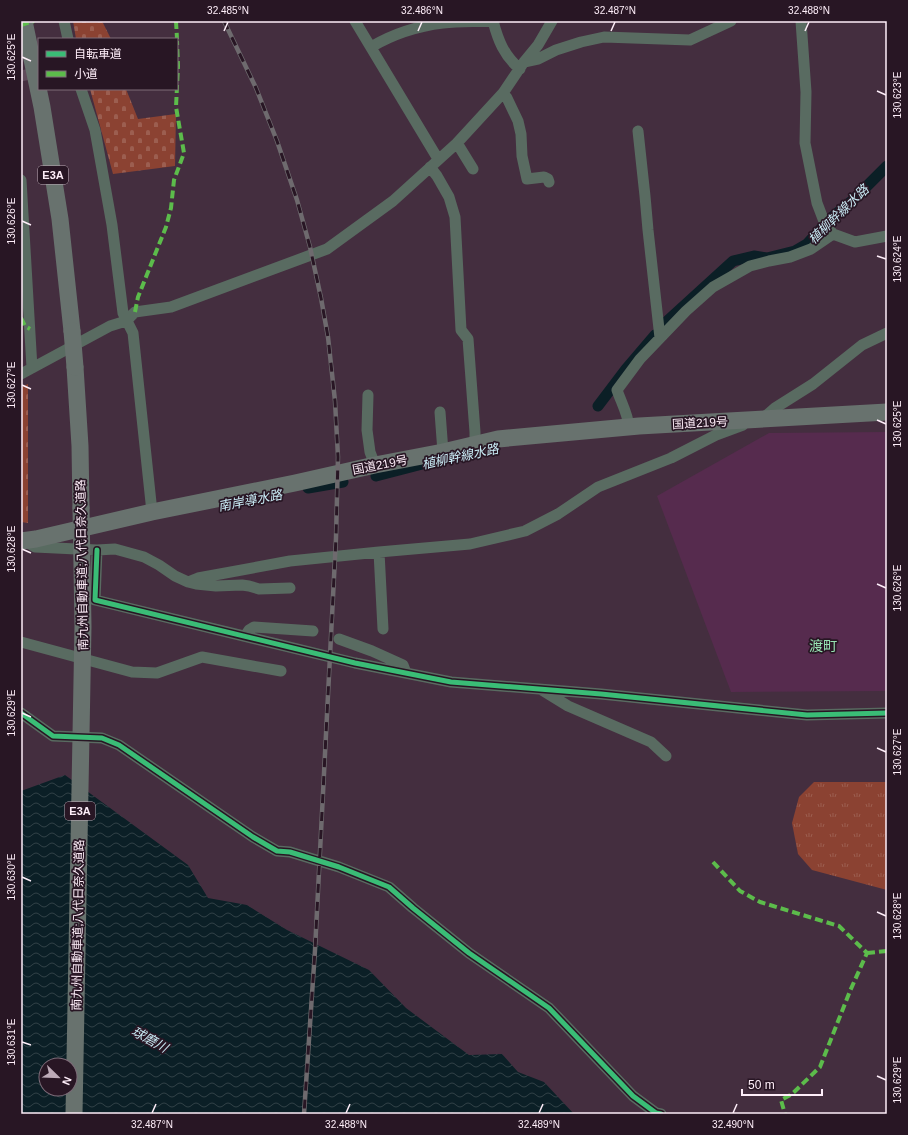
<svg xmlns="http://www.w3.org/2000/svg" width="908" height="1135" font-family="Helvetica,'Noto Sans JP',sans-serif">
  <defs>
    <pattern id="cemetery-stones" width="16" height="16" patternUnits="userSpaceOnUse"><rect width="16" height="16" fill="#8b4232"/><path d="M2 7V4a2 2 0 0 1 4 0v3zM10 15v-3a2 2 0 0 1 4 0v3z" fill="#9c5e50"/></pattern>
    <pattern id="park-tufts" width="24" height="20" patternUnits="userSpaceOnUse"><rect width="24" height="20" fill="#8b4232"/><path d="M3 7l-1-3M5 7V3M7 7l1-3M15 17l-1-3M17 17v-4M19 17l1-3" fill="none" stroke="#9c5e50"/></pattern>
    <pattern id="water-waves" width="16" height="10" patternUnits="userSpaceOnUse"><rect width="16" height="10" fill="#0b1f26"/><path d="M0 5q4-4 8 0t8 0" fill="none" stroke="#304046"/></pattern>
  </defs>
  <rect width="100%" height="100%" fill="#442e3f"/>
  <path fill="#562b4e" d="M887 432V691L731 692 657 496 769 433Z"/>
  <path fill="url(#cemetery-stones)" d="M73 21H102L111 39H76Z
    M90 89H126L138 119 176 114 175 166 113 174Z
    M28 384V523L21 522V387Z"/>
  <path fill="url(#park-tufts)" d="M814 782H887V890L812 870 798 854 792 823 799 797Z"/>
  <path fill="url(#water-waves)" fill-rule="evenodd" d="M65 775 188 865 208 898 247 905 287 930 369 970 406 1008 469 1055 502 1054 518 1072 544 1082 574 1114H21V791ZM46 1065H70V1089H46Z"/>
  <g fill="none" stroke-linecap="round" stroke-linejoin="round">
    <path stroke="#0b1f26" stroke-width="11" d="M665 323 733 261 754 256 767 258 795 251 807 244 830 219 853 200 887 166
      M598 406 626 369 655 335
      M376 476 430 462
      M308 488 343 482"/>
    <path stroke="#604b5b" stroke-width="11" stroke-dasharray="11 5.5" stroke-linecap="butt" d="M21 76 39 72"/>
    <path stroke="#596b61" stroke-width="11" d="M64 21 68 39
      M355 21 438 159
      M493 21C498 40 504 56 520 69
      M801 21 806 92 805 143 817 203 825 224 833 234 855 242 887 236
      M371 47C393 34 418 26 443 23 460 21 477 22 493 21
      M524 62 538 59 556 50 581 42 604 37 690 40 731 21
      M81 89 95 130 112 225 123 313 133 333 152 512
      M503 93 507 98 518 121 521 134 522 156 527 179 544 177 548 179 549 182
      M638 131 645 196 648 230 660 338
      M457 143 473 169
      M430 167 437 176 449 197 455 217 461 330 468 339 475 432V445
      M21 180 32 368
      M21 374 110 326 126 321 135 312 171 307 327 249 393 201 457 143 503 93 524 62 538 45 552 21
      M368 395 367 430 370 452 375 465
      M440 412 443 452
      M761 420 775 408 813 384 862 345 887 333
      M629 427C628 414 621 402 617 390L640 359 686 311 713 287 750 266 769 261 790 257 811 249 833 234
      M25 541 35 547 97 550 115 549 144 557 159 565 175 576 188 582 196 584 216 586 242 585 249 586 259 589 290 588
      M97 550 95 600 355 663 451 682 601 694 807 715 887 713
      M379 552 383 629
      M188 582 198 578 290 561 379 552 470 544 525 531 558 514 598 487 671 458 716 435 743 425
      M245 636 249 630 254 627 313 631
      M339 639 372 651 403 665 406 673
      M21 642 132 672 157 673 202 657 281 671
      M542 690 568 706 651 742 666 756
      M21 713 53 736 102 738 119 745 253 837 277 851 290 852 339 867 389 887 413 908 469 953 549 1008 633 1096 656 1113 661 1114"/>
    <path stroke="#68726e" stroke-width="17" d="M24 21 42 107 60 219 72 331
      M75 367 80 446 81 508
      M21 541 36 539 152 512 295 483 375 465 443 452 498 439 639 426 887 412"/>
    <defs>
      <path id="rail" d="M224 21 256 88 277 141 297 200 310 247 321 298 328 337 335 401 338 457 336 538 315 950 304 1114"/>
    </defs>
    <use href="#rail" stroke="#6e6a6e" stroke-width="4.5"/>
    <use href="#rail" stroke="#281624" stroke-width="3" stroke-dasharray="9" stroke-linecap="butt"/>
    <path stroke="#68726e" stroke-width="17" d="M72 331 75 367
      M74 1114 83 626 81 508"/>
    <path stroke="#5cbc4b" stroke-width="4" stroke-dasharray="8 4" stroke-linecap="butt" d="M176 21 177 39
      M21 25 34 21
      M135 312 138 297 166 227 171 208 174 180 184 153 176 107 178 66 177 41
      M21 318 25 326 30 329
      M713 862 740 891 760 902 839 926 867 953 850 991 820 1067 792 1094 781 1100 785 1114
      M867 953 887 951"/>
    <defs>
      <path id="cycleway" d="M97 550 95 600 355 663 451 682 601 694 807 715 887 713
        M21 713 53 736 102 738 119 745 253 837 277 851 290 852 339 867 389 887 413 908 469 953 549 1008 633 1096 656 1113 661 1114"/>
    </defs>
    <use href="#cycleway" stroke="#281624" stroke-width="8"/>
    <use href="#cycleway" stroke="#3abd76" stroke-width="5"/>
  </g>
  <path fill="none" stroke="#feeef9" stroke-width="1.5" d="M224 31 228 22M418 31 422 22M611 31 615 22M805 31 809 22M22 57 31 61M877 91 886 95M22 221 31 225M877 256 886 259M22 385 31 389M877 420 886 424M22 549 31 553M877 584 886 588M22 713 31 717M877 748 886 752M22 877 31 881M877 912 886 916M22 1042 31 1045M877 1076 886 1080M152 1113 156 1104M346 1113 350 1104M539 1113 543 1104M733 1113 737 1104"/>
  <g text-anchor="middle" stroke-width="3.5" stroke-linejoin="round" paint-order="stroke">
    <g fill="#281624" stroke="#beadb9" stroke-width="1">
      <rect x="38" y="166" width="30" height="18" rx="3"/>
      <rect x="65" y="802" width="30" height="18" rx="3"/>
    </g>
    <g font-size="11" font-weight="bold" fill="#feeef9">
      <text x="53" y="179">E3A</text>
      <text x="80" y="815">E3A</text>
    </g>
    <g font-size="12" fill="#feeef9" stroke="#281624">
      <text transform="translate(700 423) rotate(-3)" y="4">国道219号</text>
      <text transform="translate(380 465) rotate(-11)" y="4">国道219号</text>
      <text transform="translate(82 565) rotate(-91)" y="4">南九州自動車道;八代日奈久道路</text>
      <text transform="translate(78 925) rotate(-89)" y="4">南九州自動車道;八代日奈久道路</text>
    </g>
    <g font-size="13" font-style="italic" fill="#c9ebf5" stroke="#281624">
      <text transform="translate(838 214) rotate(-44)" y="5">植柳幹線水路</text>
      <text transform="translate(460 456) rotate(-12)" y="5">植柳幹線水路</text>
      <text transform="translate(250 500) rotate(-11)" y="5">南岸導水路</text>
      <text transform="translate(150 1039) rotate(29)" y="5">球磨川</text>
    </g>
    <g font-size="14" fill="#97e2b2" stroke="#281624">
      <text x="823" y="651">渡町</text>
    </g>
  </g>
  <rect width="908" height="1135" fill="none" stroke="#281624" stroke-width="44"/>
  <rect x="38" y="38" width="140" height="52" fill="#281624" stroke="#7e6c79"/>
  <rect x="46" y="51" width="20" height="6" fill="#3abd76" stroke="#7e6c79"/>
  <text x="74" y="58" font-size="12" fill="#feeef9">自転車道</text>
  <rect x="46" y="71" width="20" height="6" fill="#5cbc4b" stroke="#7e6c79"/>
  <text x="74" y="78" font-size="12" fill="#feeef9">小道</text>
  <g transform="translate(58 1077) rotate(113)"><circle r="19" fill="#281624" stroke="#7e6c79"/>
  <path d="M0-3L7 15L0 10L-7 15Z" fill="#bdabb8"/>
  <text y="-6" font-size="11" font-weight="bold" text-anchor="middle" fill="#feeef9">N</text>
  </g>
  <path d="M742 1089v6h80v-6" fill="none" stroke="#feeef9" stroke-width="2"/>
  <text x="748" y="1089" font-size="12" fill="#feeef9" stroke="#281624" stroke-width="3" paint-order="stroke">50 m</text>
  <rect x="22" y="22" width="864" height="1091" fill="none" stroke="#feeef9" stroke-width="1.5"/>
  <g font-size="10" text-anchor="middle" fill="#feeef9">
    <text x="228" y="14">32.485°N</text>
    <text x="422" y="14">32.486°N</text>
    <text x="615" y="14">32.487°N</text>
    <text x="809" y="14">32.488°N</text>
    <text transform="translate(11 57) rotate(-90)" y="4">130.625°E</text>
    <text transform="translate(897 95) rotate(-90)" y="4">130.623°E</text>
    <text transform="translate(11 221) rotate(-90)" y="4">130.626°E</text>
    <text transform="translate(897 259) rotate(-90)" y="4">130.624°E</text>
    <text transform="translate(11 385) rotate(-90)" y="4">130.627°E</text>
    <text transform="translate(897 424) rotate(-90)" y="4">130.625°E</text>
    <text transform="translate(11 549) rotate(-90)" y="4">130.628°E</text>
    <text transform="translate(897 588) rotate(-90)" y="4">130.626°E</text>
    <text transform="translate(11 713) rotate(-90)" y="4">130.629°E</text>
    <text transform="translate(897 752) rotate(-90)" y="4">130.627°E</text>
    <text transform="translate(11 877) rotate(-90)" y="4">130.630°E</text>
    <text transform="translate(897 916) rotate(-90)" y="4">130.628°E</text>
    <text transform="translate(11 1042) rotate(-90)" y="4">130.631°E</text>
    <text transform="translate(897 1080) rotate(-90)" y="4">130.629°E</text>
    <text x="152" y="1128">32.487°N</text>
    <text x="346" y="1128">32.488°N</text>
    <text x="539" y="1128">32.489°N</text>
    <text x="733" y="1128">32.490°N</text>
  </g>
</svg>
